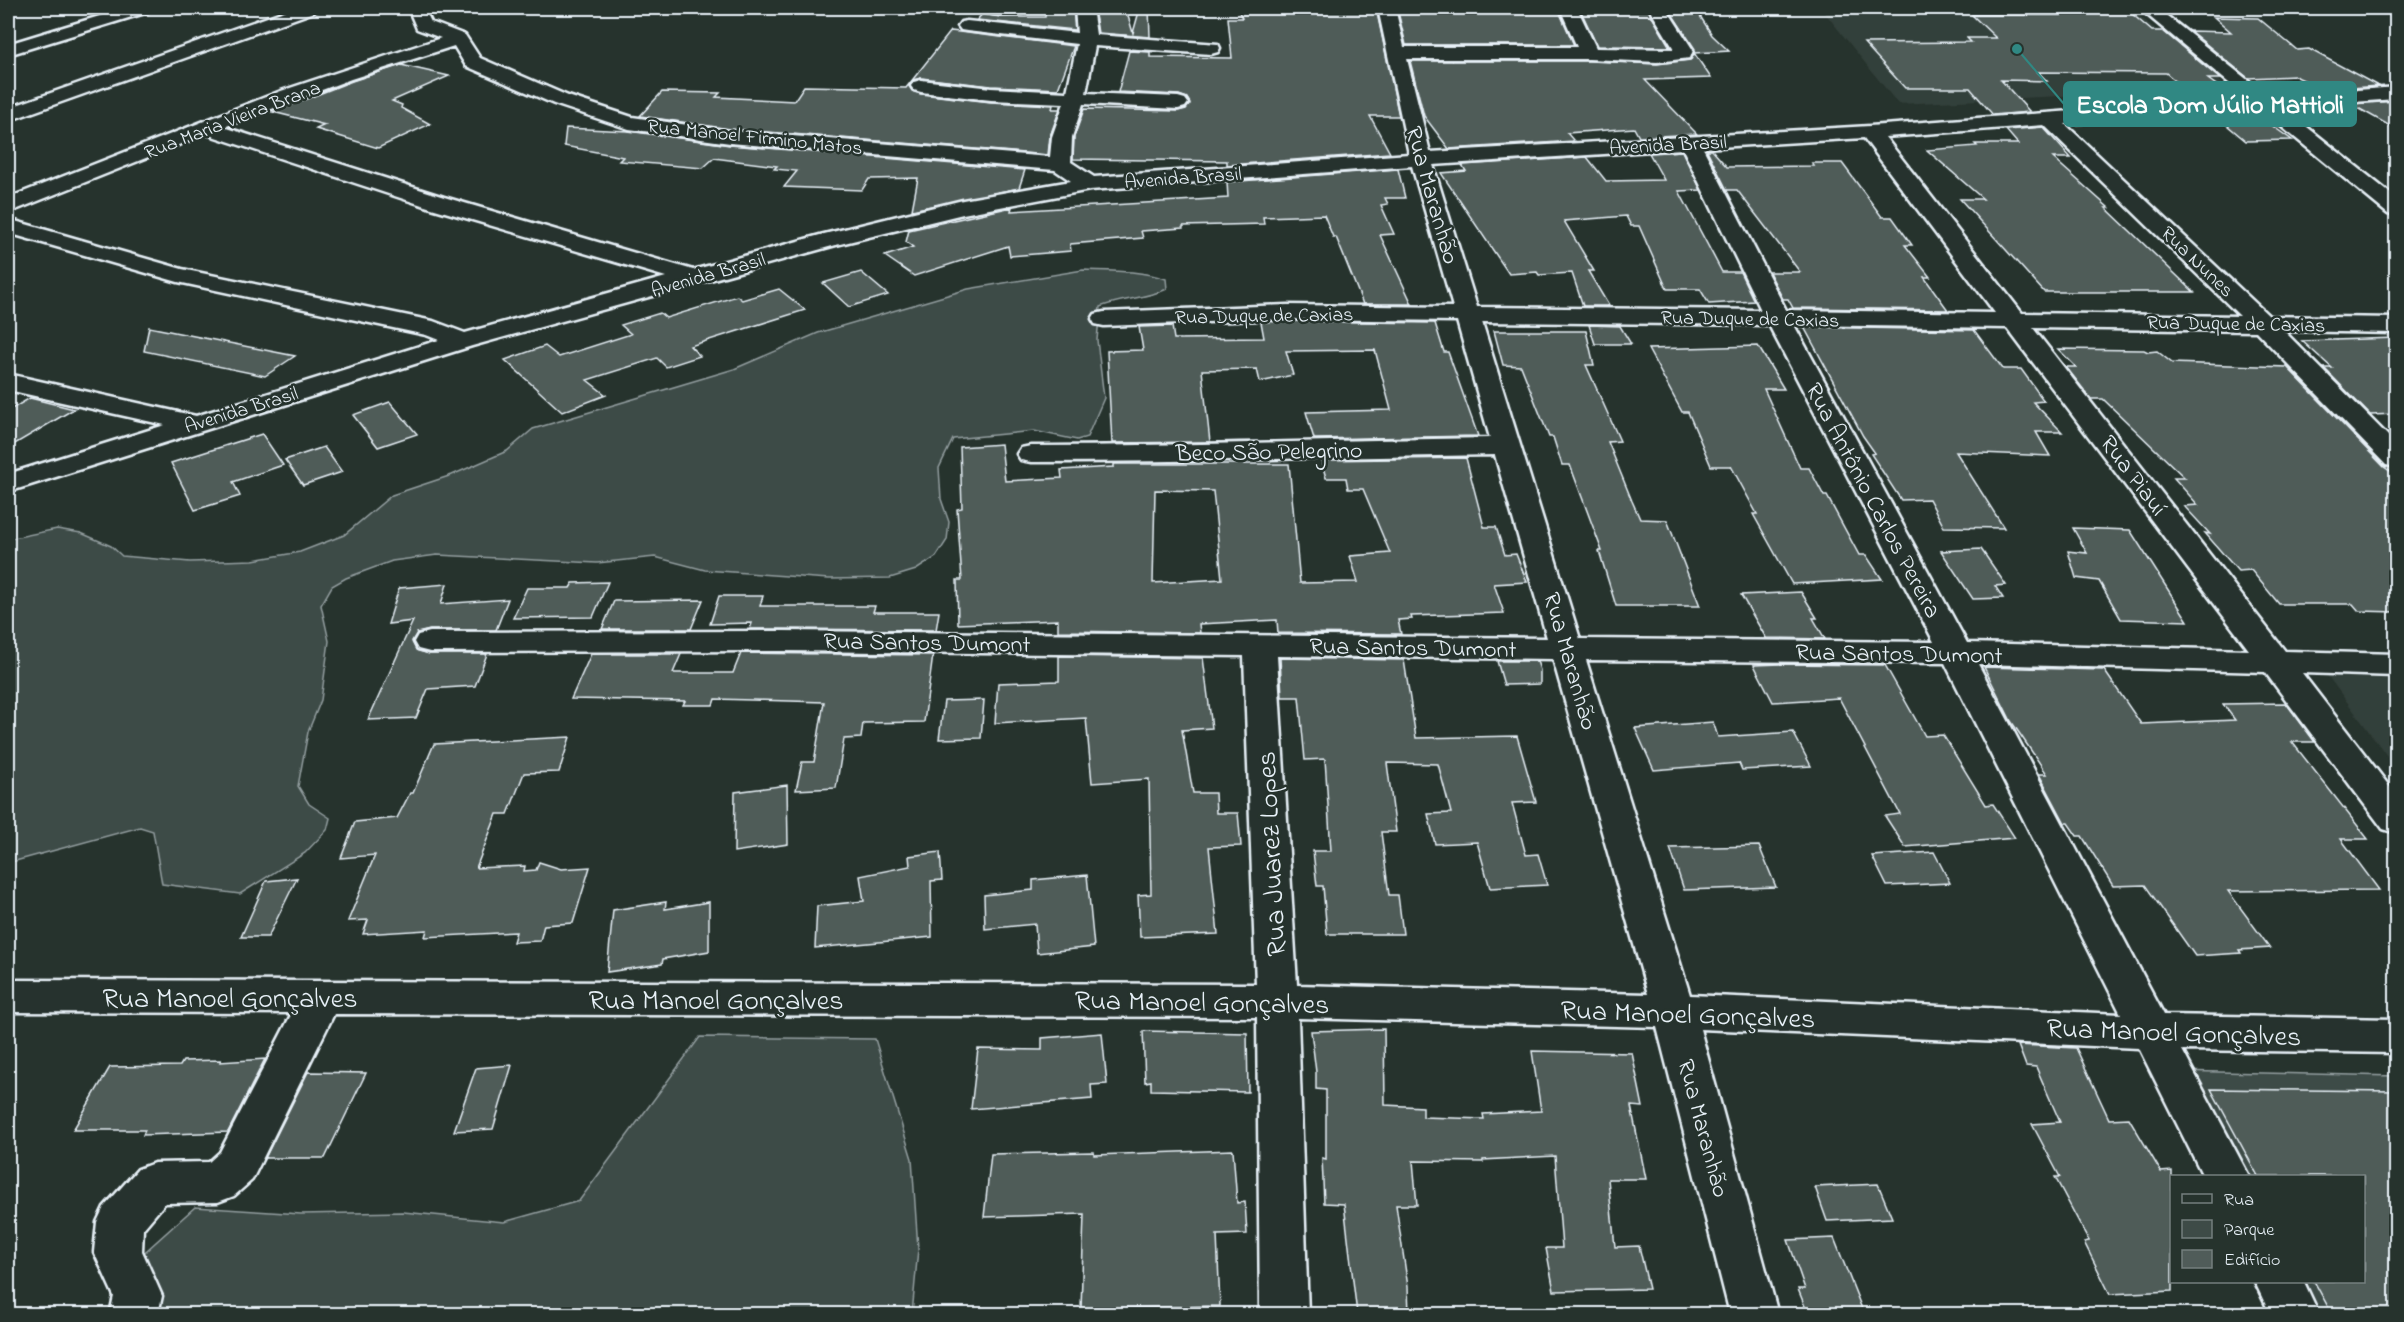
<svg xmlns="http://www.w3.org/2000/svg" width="2404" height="1322" font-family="'Indie Flower',sans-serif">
  <rect width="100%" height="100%" fill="#26332d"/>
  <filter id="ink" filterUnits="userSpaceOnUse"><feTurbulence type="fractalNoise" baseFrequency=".0167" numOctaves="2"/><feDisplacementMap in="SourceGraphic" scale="12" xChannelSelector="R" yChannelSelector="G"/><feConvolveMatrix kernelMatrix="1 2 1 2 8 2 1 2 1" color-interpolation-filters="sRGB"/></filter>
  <g filter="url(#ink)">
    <path fill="#333f3a" d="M1821 8 2132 10 2228 88 1898 104Z
      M2396 674V768L2327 675Z"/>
    <path fill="#3e4b47" stroke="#939ea0" stroke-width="1.5" d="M1083 270C1111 271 1139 270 1166 279L1167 289C1145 299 1122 298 1100 307L1097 340 1104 398 1087 437 1077 440 1034 431 953 439 939 468 941 499 949 522 947 540 936 557 916 570 890 578 829 579 705 570 655 557 597 563 437 555 392 561 346 578 332 586 321 605 329 641 321 700 308 732 298 786 309 804 330 818 327 830 305 853 240 894 162 884 153 831 140 827 8 863V539L57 529 81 533 111 546 122 556 190 562 253 560 300 552 344 535 392 495 452 475 507 451 533 429 734 369 818 333 968 289Z
      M700 1037 875 1039 912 1159 918 1249 912 1314H152L157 1301 136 1260 195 1207 301 1214 403 1212 504 1222 579 1201Z
      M2175 1071 2396 1076V1314H2303L2286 1282H2364V1176H2231Z"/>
    <path fill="#505c59" stroke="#e8f1f8" stroke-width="1.5" fill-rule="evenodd" d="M1046 8H1073L1075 30 977 20 982 14 1001 17H1045Z
      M1140 8H1149L1150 37 1098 33 1094 9H1126L1133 33Z
      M1237 8H1376L1399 116H1370L1390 153 1227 165V161L1073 159 1074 137 1084 109 1178 111 1186 109 1190 104 1187 98 1179 95 1118 92 1129 51 1150 52V57L1232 58 1228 18H1242Z
      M1397 8H1490L1492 13 1559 11 1574 45H1406Z
      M1596 8H1647L1670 47 1597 46 1581 11 1597 10Z
      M1668 8H1695L1712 35 1729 51 1694 53 1695 49Z
      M2064 8H2125L2152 31H2163L2220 79H2208L2233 97 2197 99 2166 73 2038 72 2047 81 2001 80 2030 112 1993 115 1970 88H1905L1864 43 1971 42 1967 38H1996L1972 15H2071Z
      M2214 17 2258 18 2297 50 2309 49 2378 86 2325 90 2295 76 2248 78 2190 31 2231 32Z
      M951 31 1074 46 1058 89 991 86 921 78 913 80 909 86 912 91 921 94 991 102 1053 105 1052 109H1060L1050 136 1048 155 730 129 640 116 662 92 720 93 716 97 794 101 804 86 906 88Z
      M1694 53 1711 78 1645 80 1697 134 1639 137 1634 128 1567 133 1574 141 1449 149 1424 116 1410 61H1589L1657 64 1690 60Z
      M401 65 449 76 392 101 402 105 401 108 430 124 378 148 316 129 325 125 273 112 352 81Z
      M2397 101V130L2351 104 2396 101Z
      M2253 112 2292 140 2246 141 2215 115Z
      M2043 127 2071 158H2053L2109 208H2106L2194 292H2044L1960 199H1983L1927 150 1977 146 1975 144H2018L2006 130Z
      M566 128 628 131 730 145 1025 170 1019 188 912 210 918 178 869 179 862 190 784 187 797 171 774 169 777 166 714 158 703 168 619 161 623 157 564 146Z
      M1707 150H1712L1727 167 1814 166 1812 163H1842L1882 217H1892L1912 245H1905L1930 277H1924L1948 310 1793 308 1788 299H1783L1769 272H1800L1737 190H1727Z
      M1682 151 1701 190 1679 191 1722 272H1740L1754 301 1709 304 1700 289H1667L1639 226H1631L1626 216 1564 221 1594 271H1588L1609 306H1583L1572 273 1539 275 1537 272 1509 274 1441 173 1466 171 1462 165 1587 157 1606 181 1664 180 1649 153Z
      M1398 169 1405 198H1385L1388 204 1381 205 1394 234 1380 235 1412 304H1363L1336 237H1333L1324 215 1263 217 1264 224 1183 226V228L1141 231 1143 238 1070 244 1071 251 1010 256 1008 246 914 276 885 256 913 247 906 242 909 230 1012 207 1011 211 1228 198 1227 182Z
      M861 272 888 295 849 307 823 283Z
      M779 289 805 310 690 346 700 356 666 367 657 358 587 380 606 395 562 412 505 360 545 346 559 357 631 334 621 325 660 313 666 318 737 296 742 300Z
      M1287 321 1435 323 1444 352H1448L1478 436 1314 439 1306 412 1391 410 1375 350 1286 351 1293 375 1260 382 1257 369 1202 370 1210 442 1112 443 1107 351 1143 350 1139 327 1172 326 1174 339 1264 338 1261 322Z
      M1589 325 1620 326 1631 344H1595Z
      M149 327 295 356 265 376 144 351Z
      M1804 327 1974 330 2003 369H2021L2044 401 2033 402 2062 432H2036L2050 456 1956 452 2004 528 1944 527 1929 499 1901 500 1871 454 1875 453 1863 436Z
      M1494 331H1586L1594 365H1586L1620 441 1608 442 1632 501 1640 519 1667 520 1700 606H1616L1599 551H1602L1570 465H1562L1553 437H1549L1521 366 1503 365Z
      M2397 338V414L2370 415 2324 368H2332L2302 341Z
      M1758 346 1784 389H1764L1800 468H1809L1824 496H1827L1859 555H1866L1882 579 1792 584 1753 514H1757L1731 466H1711L1688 412H1682L1648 349Z
      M2058 349 2144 350 2148 352 2157 351 2172 363 2287 367 2384 467 2397 476V612L2359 611 2353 604H2279L2251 570 2238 571 2205 533 2210 534 2184 506 2198 505 2174 478H2185L2103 399H2091L2066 367H2076Z
      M30 398 74 409 8 448V411Z
      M390 402 417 434 378 447 353 415Z
      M262 434 283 465 233 482 240 496 195 510 171 463Z
      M1001 444 1005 481 1062 478 1061 470 1114 467V464H1289L1300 583 1358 582 1350 556 1390 553 1363 489H1348L1346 478H1326L1321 460 1466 458 1484 527H1496L1505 555 1516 554 1527 582 1494 584 1504 613 1411 616 1412 619 1398 620 1401 634 1278 633 1277 620 1199 624 1200 633 1058 631V620L958 624 957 580H962L957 509 962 508 960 447ZM1155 490 1213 491 1222 579 1153 583Z
      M324 447 342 472 303 485 285 460Z
      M2073 528 2130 530 2188 621 2121 619 2099 581 2076 578 2068 551 2087 553Z
      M1981 549 2006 585 1995 586 2003 598 1973 599 1941 551Z
      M608 582 593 617 513 618 527 588H570L573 583Z
      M447 584 441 604 508 599 496 630H430L417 633 412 641 416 650 429 654H487L475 686 428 689 416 718 368 720 413 621 388 624 399 588Z
      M1801 592 1817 618H1813L1825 639 1766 638 1741 595Z
      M719 596H763L760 606H875L873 612H939L936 630 750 629 752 623 710 624Z
      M703 600 691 629H602L614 601Z
      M741 653 933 655 924 722 863 723 861 738 844 739 836 788 796 790 802 762H814L824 702 715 699 713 705H683L685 701 571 699 591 654H681L673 673H733Z
      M1059 656 1203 658 1212 728 1182 730 1193 793H1215L1216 813H1238L1241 846 1209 847 1218 934 1140 937 1138 895 1151 894 1149 779 1092 783 1086 718 995 723 998 683 1059 681Z
      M1280 658 1404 660 1416 738 1517 736 1536 802 1512 803 1526 855 1538 854 1547 885 1490 888 1477 842 1435 844 1428 814 1451 813 1438 764 1387 763 1396 832H1381L1389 895H1398L1403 934H1327L1323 886H1317L1313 851H1331L1325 759 1305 760 1299 697H1282Z
      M1497 661H1537L1540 670V684L1504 685Z
      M1781 664 1885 665 1925 736 1943 735 1986 805 1993 804 2015 838 1905 847 1885 816 1900 814 1839 698 1773 702 1754 665Z
      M1984 667 2104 670 2141 724 2235 720 2223 704 2286 703 2315 742H2292L2368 839H2341L2379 890 2228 891 2270 948 2239 950 2241 953 2195 956 2145 885 2113 886 2082 836H2077L2068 823H2065L2039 774H2047L2011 721Z
      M984 700 981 738 939 739 944 701Z
      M1713 722 1718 737 1793 732 1811 766 1742 770 1739 763 1654 770 1635 728Z
      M570 737 559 772 524 773 508 814H497L476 868 525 866 524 871 536 870 539 862 561 869 590 867 573 923 544 925 540 941 513 942 516 932 425 937 427 930 363 934 368 920 348 921 375 855 341 858 355 822 397 818 410 793H413L434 744Z
      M787 785 788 844 734 852 735 792Z
      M1759 846 1776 887 1684 890 1670 848Z
      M940 852 942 880 931 881 932 937 815 948 817 906 864 901 860 876 910 866 909 856Z
      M1934 852 1950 883 1887 886 1872 856Z
      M1087 875 1094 947 1037 953 1035 924 985 929 984 895 1033 890V880Z
      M297 878 268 937H241L266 881Z
      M666 902 665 909 709 902V951L663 959 662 964 607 972 613 910Z
      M1384 1029 1385 1105 1423 1107V1117L1484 1119 1483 1114 1541 1111 1532 1051 1632 1053 1643 1107 1631 1106 1646 1179H1608L1615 1247 1639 1246 1649 1289 1554 1291 1546 1248H1562L1555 1156 1483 1160V1162L1413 1161 1417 1205H1396L1408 1287 1409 1314H1357L1344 1204 1324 1203 1322 1158 1326 1159V1090L1316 1089V1072L1311 1031Z
      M1143 1031 1247 1033 1248 1092 1151 1090V1081L1145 1082Z
      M1102 1033 1107 1084 1091 1085 1092 1099 971 1109 978 1049 1042 1050V1038Z
      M2018 1045 2076 1048 2109 1119 2129 1118 2161 1172 2172 1171V1291L2110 1294 2084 1242 2089 1241 2055 1177H2060L2032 1124 2060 1122 2036 1067 2026 1066Z
      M265 1059 228 1132 143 1135 145 1130H73L110 1067 180 1066 183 1061 221 1060 220 1062Z
      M512 1065 493 1129 454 1131 476 1068Z
      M308 1072 366 1073 325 1158H265Z
      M2211 1089 2397 1091V1314H2332L2314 1281H2364V1176H2258Z
      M1233 1150 1237 1203 1245 1202 1247 1234 1217 1235 1220 1306 1081 1309 1084 1214 984 1217 991 1154 1094 1152V1155Z
      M1878 1184 1892 1218 1827 1221 1815 1187Z
      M1834 1238 1864 1314H1808L1798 1289H1805L1788 1240Z"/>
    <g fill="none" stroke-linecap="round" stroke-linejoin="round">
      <defs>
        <path id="minor" d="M126 8H151L148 12 8 55V44Z
          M293 8H317L314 12 8 121V108Z
          M408 8H424L431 22 465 35 480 58 568 96 632 117 730 131 1050 157 1052 137 1064 103 991 100 921 92 914 90 911 86 914 82 921 80 991 88 1067 92 1077 44 967 31 961 30 958 26 961 22 967 21 1077 33 1075 8H1092L1096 35 1218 44 1220 48 1218 52 1211 54 1095 46 1086 93 1178 97 1185 99 1188 103 1185 107 1178 109 1083 104 1072 137 1071 162 1094 177 1409 154 1378 8H1395L1404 47H1577L1560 8H1577L1596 48 1674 49 1649 8H1666L1693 50 1690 58 1657 62 1589 59H1407L1430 152 1870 126 2247 98 2139 8H2157L2269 97 2396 87V99L2282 107 2396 198V216L2388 214 2260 109 2065 124 2269 316 2396 318V333L2284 331 2396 444V467L2386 465 2256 331 2033 328 2285 651 2396 654V676L2302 673 2396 795V833L2383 829 2265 672 1978 664 2164 1015 2396 1019V1053L2182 1050 2249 1176H2203L2139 1048 1700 1029 1778 1314H1730L1657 1027 1298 1018 1308 1314H1260L1257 1017 334 1014 252 1180 234 1196 218 1202 165 1203 143 1229 142 1251 162 1296 158 1314H110L114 1296 94 1252 97 1222 104 1207 138 1169 154 1163 209 1162 220 1152 292 1013 8 1012V980L1256 984 1244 656 784 651 430 652 418 649 414 642 418 635 430 632 784 631 1547 638 1495 455C1340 457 1186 462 1031 462L1021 460 1017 454 1021 448 1031 446C1184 446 1337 440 1490 438L1457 321 1287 319 1104 326 1095 324 1092 319 1095 314 1104 312 1287 305 1453 307 1412 166 1090 190 963 214 836 245 472 346 8 492V474L165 425 8 390V374L196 416 439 340 426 335 178 282 8 233V219L182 269 433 321 465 333 666 277 428 207 206 134 8 213V198L281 91 441 38 417 29ZM454 46 466 66 554 104 629 129 730 143 1055 170 1071 181 963 200 820 235 693 270 444 197 224 127 351 79ZM2044 125 2240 316 2022 313 1885 137ZM1864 138 1995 313 1786 310 1703 148ZM1683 149 1761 310 1477 307 1433 165ZM1482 322 1769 325 1934 642 1580 639ZM1794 325 2007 328 2249 650 1967 643ZM1277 656 1553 659 1648 994 1297 985ZM1586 660 1945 663 2121 1014 1690 995Z
          M985 8H1029L1026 12C1014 15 999 16 987 13Z
          M2255 1282H2304L2319 1314H2270Z"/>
      </defs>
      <use href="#minor" stroke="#e8f1f8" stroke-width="5"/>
      <use href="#minor" fill="#26332d" fill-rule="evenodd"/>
    </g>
  </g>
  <g text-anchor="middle" stroke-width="5" stroke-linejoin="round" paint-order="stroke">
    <g font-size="20" fill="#e8f1f8" stroke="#26332d">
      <text transform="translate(232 119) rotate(-21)" y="7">Rua Maria Vieira Brana</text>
      <text transform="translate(755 136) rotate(6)" y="7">Rua Manoel Firmino Matos</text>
      <text transform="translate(1668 144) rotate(-3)" y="7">Avenida Brasil</text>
      <text transform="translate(1183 177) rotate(-4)" y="7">Avenida Brasil</text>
      <text transform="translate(2198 261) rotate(44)" y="7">Rua Nunes</text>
      <text transform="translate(708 274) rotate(-16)" y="7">Avenida Brasil</text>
      <text transform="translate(1264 315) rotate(-1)" y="7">Rua Duque de Caxias</text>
      <text transform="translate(1750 318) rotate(1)" y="7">Rua Duque de Caxias</text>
      <text transform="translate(2236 323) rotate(1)" y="7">Rua Duque de Caxias</text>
      <text transform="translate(241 409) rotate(-17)" y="7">Avenida Brasil</text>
    </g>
    <g font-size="24" fill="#e8f1f8" stroke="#26332d">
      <text transform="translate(1433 195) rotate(74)" y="8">Rua Maranhão</text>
      <text transform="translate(1269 451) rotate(-1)" y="8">Beco São Pelegrino</text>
      <text transform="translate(2134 475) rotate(53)" y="8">Rua Piauí</text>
      <text transform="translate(1874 500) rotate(62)" y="8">Rua Antônio Carlos Pereira</text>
      <text transform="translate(927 642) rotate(1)" y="8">Rua Santos Dumont</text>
      <text transform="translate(1413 647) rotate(1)" y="8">Rua Santos Dumont</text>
      <text transform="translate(1899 653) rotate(1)" y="8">Rua Santos Dumont</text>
      <text transform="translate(1571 661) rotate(74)" y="8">Rua Maranhão</text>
      <text transform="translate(1704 1128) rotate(75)" y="8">Rua Maranhão</text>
    </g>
    <g font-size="28" fill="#e8f1f8" stroke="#26332d">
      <text transform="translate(1270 854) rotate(-93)" y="10">Rua Juarez Lopes</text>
      <text x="230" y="1007">Rua Manoel Gonçalves</text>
      <text x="716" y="1009">Rua Manoel Gonçalves</text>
      <text transform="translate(1202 1001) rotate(1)" y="10">Rua Manoel Gonçalves</text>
      <text transform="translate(1688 1013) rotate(2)" y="10">Rua Manoel Gonçalves</text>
      <text transform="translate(2174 1031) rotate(2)" y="10">Rua Manoel Gonçalves</text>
    </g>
  </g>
  <path fill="none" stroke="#308883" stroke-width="2" d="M2017 49L2064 104"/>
  <circle fill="#308883" stroke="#26332d" stroke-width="2" cx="2017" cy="49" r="6"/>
  <rect fill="#308883" stroke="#308883" stroke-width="2" x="2064" y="82" width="292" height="44" rx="6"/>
  <g font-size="26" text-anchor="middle" font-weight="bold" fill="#fff">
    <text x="2210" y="113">Escola Dom Júlio Mattioli</text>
  </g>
  <rect width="2404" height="1322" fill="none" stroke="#26332d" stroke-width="30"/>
  <rect x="15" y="15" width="2374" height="1292" fill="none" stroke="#e8f1f8" stroke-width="2" filter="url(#ink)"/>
  <rect x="2170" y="1175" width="195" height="108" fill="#26332d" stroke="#747f7e" stroke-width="1.5"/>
  <rect x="2182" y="1194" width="30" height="9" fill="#26332d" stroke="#747f7e" stroke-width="1.5"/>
  <text x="2224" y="1205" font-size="18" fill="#e8f1f8">Rua</text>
  <rect x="2182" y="1220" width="30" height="18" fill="#3e4b47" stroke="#747f7e" stroke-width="1.5"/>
  <text x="2224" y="1235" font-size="18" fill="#e8f1f8">Parque</text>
  <rect x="2182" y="1250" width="30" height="18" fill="#505c59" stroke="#747f7e" stroke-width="1.5"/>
  <text x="2224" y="1265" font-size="18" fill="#e8f1f8">Edifício</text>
</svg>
